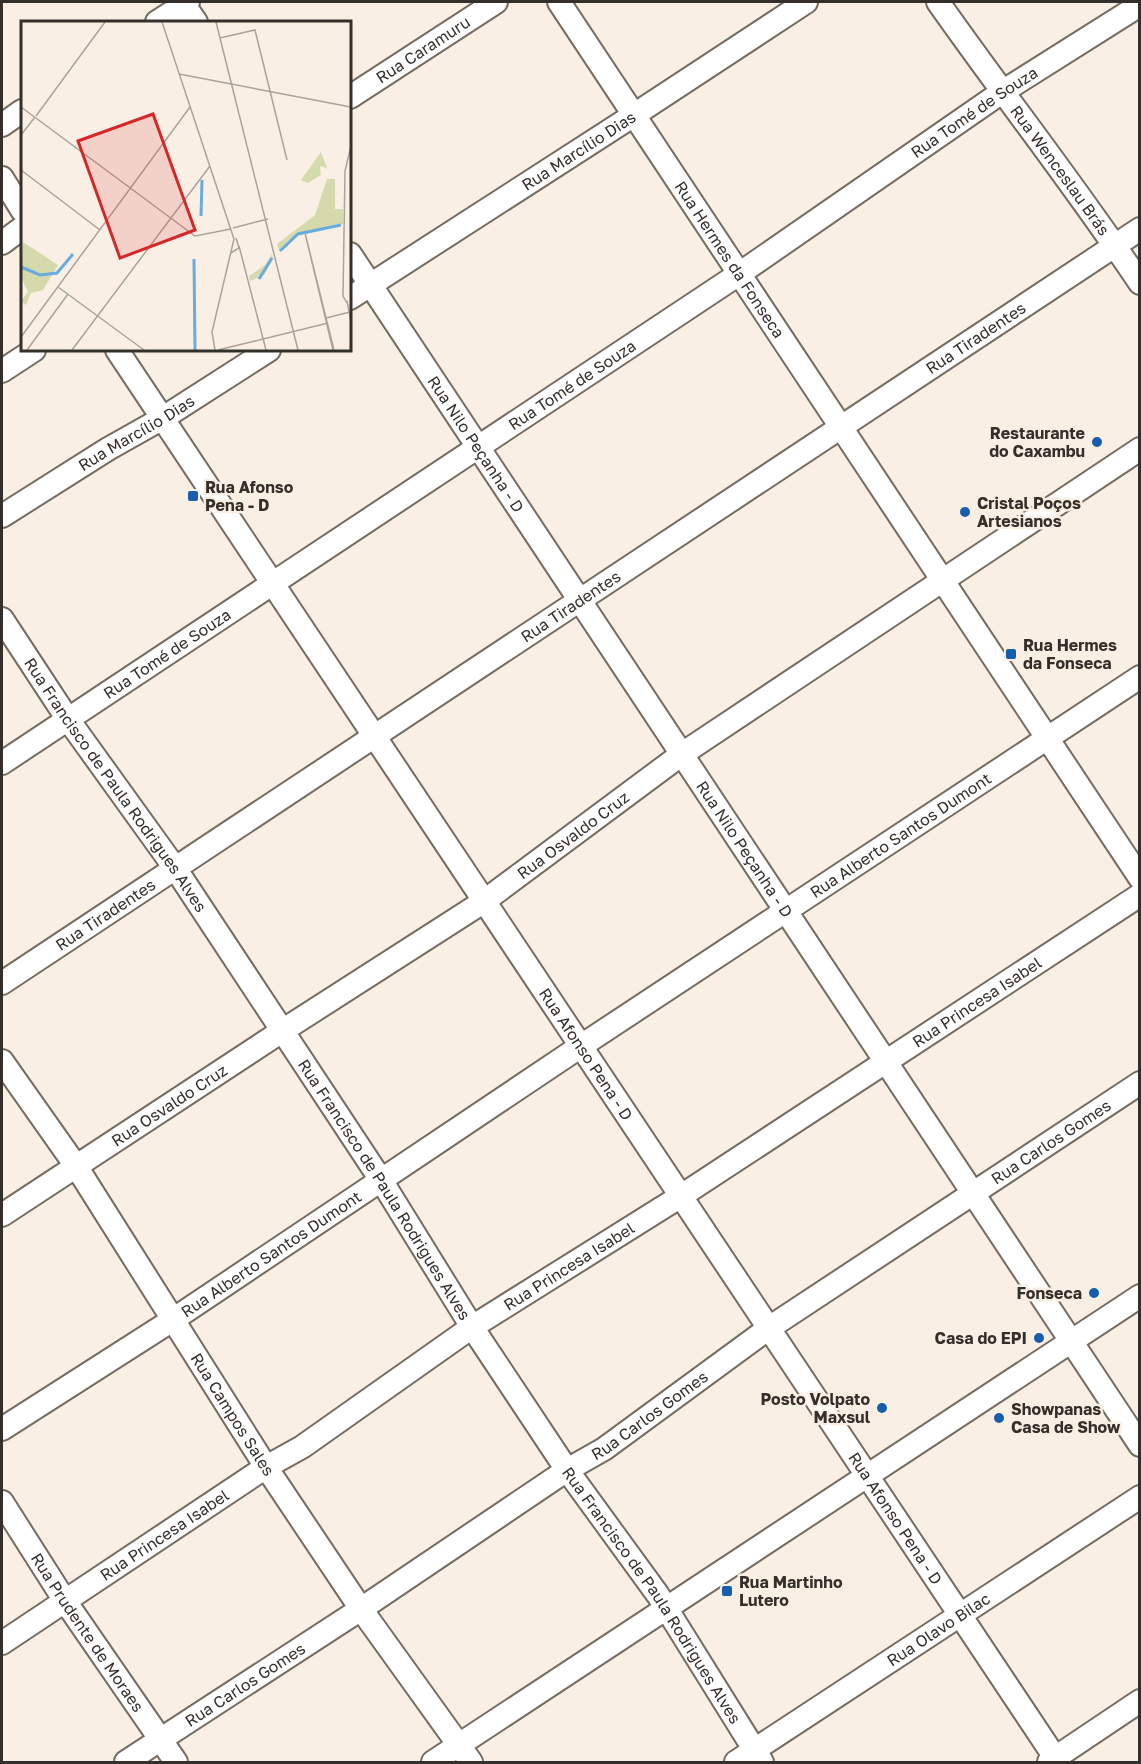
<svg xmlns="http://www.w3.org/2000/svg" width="1141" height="1764" font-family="'Golos Text',sans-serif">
  <rect width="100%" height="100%" fill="#faefe4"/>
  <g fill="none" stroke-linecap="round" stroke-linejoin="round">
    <defs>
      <g id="minor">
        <path d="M182 2 196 22"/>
        <path id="s1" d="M559 2 1140 878"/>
        <path id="s2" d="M938 2C1004 96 1076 187 1140 283"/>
        <path d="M157 22 188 2"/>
        <path id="s3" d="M350 97 496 2"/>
        <path d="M2 125 22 111"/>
        <path d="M2 178 22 210"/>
        <path d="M2 243 22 228"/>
        <path id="s4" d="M350 254 1140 1445"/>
        <path id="s5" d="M350 298 634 115 806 2"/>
        <path id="s6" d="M117 350 1058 1762"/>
        <path d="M2 371 34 350"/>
        <path id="s7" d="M2 516 108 449 163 418 269 350"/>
        <path id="s8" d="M2 619 67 718 175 868 381 1180 472 1327 567 1470 658 1595 762 1762"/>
        <path id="s9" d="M2 763 739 274 1002 92 1140 5"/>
        <path id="s10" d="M2 983 1140 229"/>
        <path id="s11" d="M2 1061 76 1166 266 1467 361 1609 471 1762"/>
        <path id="s12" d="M2 1215 282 1031 483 902 682 754 1140 449"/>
        <path id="s13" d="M2 1429 174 1319 581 1046 1140 677"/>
        <path id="s14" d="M2 1502 65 1601 176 1762"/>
        <path id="s15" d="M2 1643 266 1467 302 1447 472 1327 681 1196 1140 895"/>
        <path id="s16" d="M126 1762 361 1609 567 1470 604 1449 769 1328 1140 1083"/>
        <path d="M433 1762 1140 1296"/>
        <path id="s17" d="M736 1762 1140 1497"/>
        <path d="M1049 1762 1140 1701"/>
      </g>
    </defs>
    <use href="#minor" stroke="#756b61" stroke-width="26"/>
    <use href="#minor" stroke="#fff" stroke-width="22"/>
  </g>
  <g fill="#165ead" stroke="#faefe4" stroke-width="2">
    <circle cx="1097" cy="442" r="6"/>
    <rect x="187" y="490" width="12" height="12" rx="3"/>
    <circle cx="965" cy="512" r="6"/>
    <rect x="1005" y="648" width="12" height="12" rx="3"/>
    <circle cx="1094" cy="1293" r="6"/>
    <circle cx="1039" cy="1338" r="6"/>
    <circle cx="882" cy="1408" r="6"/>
    <circle cx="999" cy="1418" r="6"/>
    <rect x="721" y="1585" width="12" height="12" rx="3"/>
  </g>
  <g text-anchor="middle" stroke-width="5" stroke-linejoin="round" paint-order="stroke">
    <g font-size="16" fill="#342f2b" stroke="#faefe4">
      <text dy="6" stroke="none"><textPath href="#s3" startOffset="87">Rua Caramuru</textPath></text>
      <text dy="6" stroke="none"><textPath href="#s9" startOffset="1170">Rua Tomé de Souza</textPath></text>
      <text dy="6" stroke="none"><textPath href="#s5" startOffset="272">Rua Marcílio Dias</textPath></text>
      <text dy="6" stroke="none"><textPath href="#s2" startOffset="208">Rua Wenceslau Brás</textPath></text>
      <text dy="6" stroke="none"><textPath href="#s1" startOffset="309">Rua Hermes da Fonseca</textPath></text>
      <text dy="6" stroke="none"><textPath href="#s10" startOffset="1168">Rua Tiradentes</textPath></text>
      <text dy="6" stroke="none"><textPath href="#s9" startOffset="684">Rua Tomé de Souza</textPath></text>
      <text dy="6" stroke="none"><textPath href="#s7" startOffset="158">Rua Marcílio Dias</textPath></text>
      <text dy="6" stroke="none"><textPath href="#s4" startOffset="228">Rua Nilo Peçanha - D</textPath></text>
      <text dy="6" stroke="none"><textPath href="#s10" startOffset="682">Rua Tiradentes</textPath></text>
      <text dy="6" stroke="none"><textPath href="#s9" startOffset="198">Rua Tomé de Souza</textPath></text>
      <text dy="6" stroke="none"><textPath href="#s8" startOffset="201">Rua Francisco de Paula Rodrigues Alves</textPath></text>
      <text dy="6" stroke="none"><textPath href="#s13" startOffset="1077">Rua Alberto Santos Dumont</textPath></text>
      <text dy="6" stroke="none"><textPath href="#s12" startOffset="686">Rua Osvaldo Cruz</textPath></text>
      <text dy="6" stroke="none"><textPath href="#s4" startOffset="714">Rua Nilo Peçanha - D</textPath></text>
      <text dy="6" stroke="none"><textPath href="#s10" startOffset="124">Rua Tiradentes</textPath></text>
      <text dy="6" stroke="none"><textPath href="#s15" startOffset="1167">Rua Princesa Isabel</textPath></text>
      <text dy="6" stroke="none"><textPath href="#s6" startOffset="846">Rua Afonso Pena - D</textPath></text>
      <text dy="6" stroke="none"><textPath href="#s12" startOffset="200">Rua Osvaldo Cruz</textPath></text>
      <text dy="6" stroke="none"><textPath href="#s16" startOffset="1114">Rua Carlos Gomes</textPath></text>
      <text dy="6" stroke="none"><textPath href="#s8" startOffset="687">Rua Francisco de Paula Rodrigues Alves</textPath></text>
      <text dy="6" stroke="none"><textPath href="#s13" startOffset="321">Rua Alberto Santos Dumont</textPath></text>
      <text dy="6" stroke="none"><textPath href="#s15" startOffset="681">Rua Princesa Isabel</textPath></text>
      <text dy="6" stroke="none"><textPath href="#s11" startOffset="422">Rua Campos Sales</textPath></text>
      <text dy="6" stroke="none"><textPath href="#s16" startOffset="628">Rua Carlos Gomes</textPath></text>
      <text dy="6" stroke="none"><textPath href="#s6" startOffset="1404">Rua Afonso Pena - D</textPath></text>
      <text dy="6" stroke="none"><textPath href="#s15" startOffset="195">Rua Princesa Isabel</textPath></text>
      <text dy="6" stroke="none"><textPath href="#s8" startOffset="1173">Rua Francisco de Paula Rodrigues Alves</textPath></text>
      <text dy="6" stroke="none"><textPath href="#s17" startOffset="242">Rua Olavo Bilac</textPath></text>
      <text dy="6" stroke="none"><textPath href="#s14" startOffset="156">Rua Prudente de Moraes</textPath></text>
      <text dy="6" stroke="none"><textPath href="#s16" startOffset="142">Rua Carlos Gomes</textPath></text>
    </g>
    <g font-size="16" font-weight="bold" fill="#342f2b" stroke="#faefe4" text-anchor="start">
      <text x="1085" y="439" text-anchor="end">Restaurante<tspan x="1085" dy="18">do Caxambu</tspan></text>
      <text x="205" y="493">Rua Afonso<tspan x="205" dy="18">Pena - D</tspan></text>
      <text x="977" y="509">Cristal Poços<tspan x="977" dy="18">Artesianos</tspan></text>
      <text x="1023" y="651">Rua Hermes<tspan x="1023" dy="18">da Fonseca</tspan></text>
      <text x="1082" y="1299" text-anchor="end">Fonseca</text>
      <text x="1027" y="1344" text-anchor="end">Casa do EPI</text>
      <text x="870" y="1405" text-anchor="end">Posto Volpato<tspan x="870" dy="18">Maxsul</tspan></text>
      <text x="1011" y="1415">Showpanas<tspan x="1011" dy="18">Casa de Show</tspan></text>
      <text x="739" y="1588">Rua Martinho<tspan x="739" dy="18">Lutero</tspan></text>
    </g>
  </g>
  <g transform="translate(21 21)">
    <rect width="330" height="330" fill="#faefe4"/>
    <path d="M300 131 306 147 299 145 300 154 287 162 280 159ZM306 158H314V188H322V203L279 212 258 230 256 223 294 194ZM2 221 37 244 22 269 10 272 5 284 0 280 7 271 0 256ZM251 233 252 238 243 254 229 260 228 255 244 244Z" fill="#d5daac"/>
    <path fill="none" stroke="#69acdf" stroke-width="3" d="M180 195 181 159M259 230 277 213 320 204M173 238 174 329M0 246 19 254 36 252 52 233M238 258 251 237"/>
    <path fill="none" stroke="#aba29a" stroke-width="1.5" d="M141 1 213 218 191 311 194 329M195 1 277 329M199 17 234 9 266 139M158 53 330 86M0 86 174 215 210 208M15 95 84 1M0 114 14 96M0 149 79 209M212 207 247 198M218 225 245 329M210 232 218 227 215 217M37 266 123 329M326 280 330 301M326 282 322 275 324 150 330 125M305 297 329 291M0 316 169 86M6 329 47 273M51 329 189 145M197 329 307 302M312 329 284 212 313 329"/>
    <path fill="#d62828" fill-opacity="0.15" stroke="#d62828" stroke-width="3" d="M132 93 174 209 99 237 57 120Z"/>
    <rect width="330" height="330" fill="none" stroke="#342f2b" stroke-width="3"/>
  </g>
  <rect width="1141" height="1764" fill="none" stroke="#342f2b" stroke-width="6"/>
</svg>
